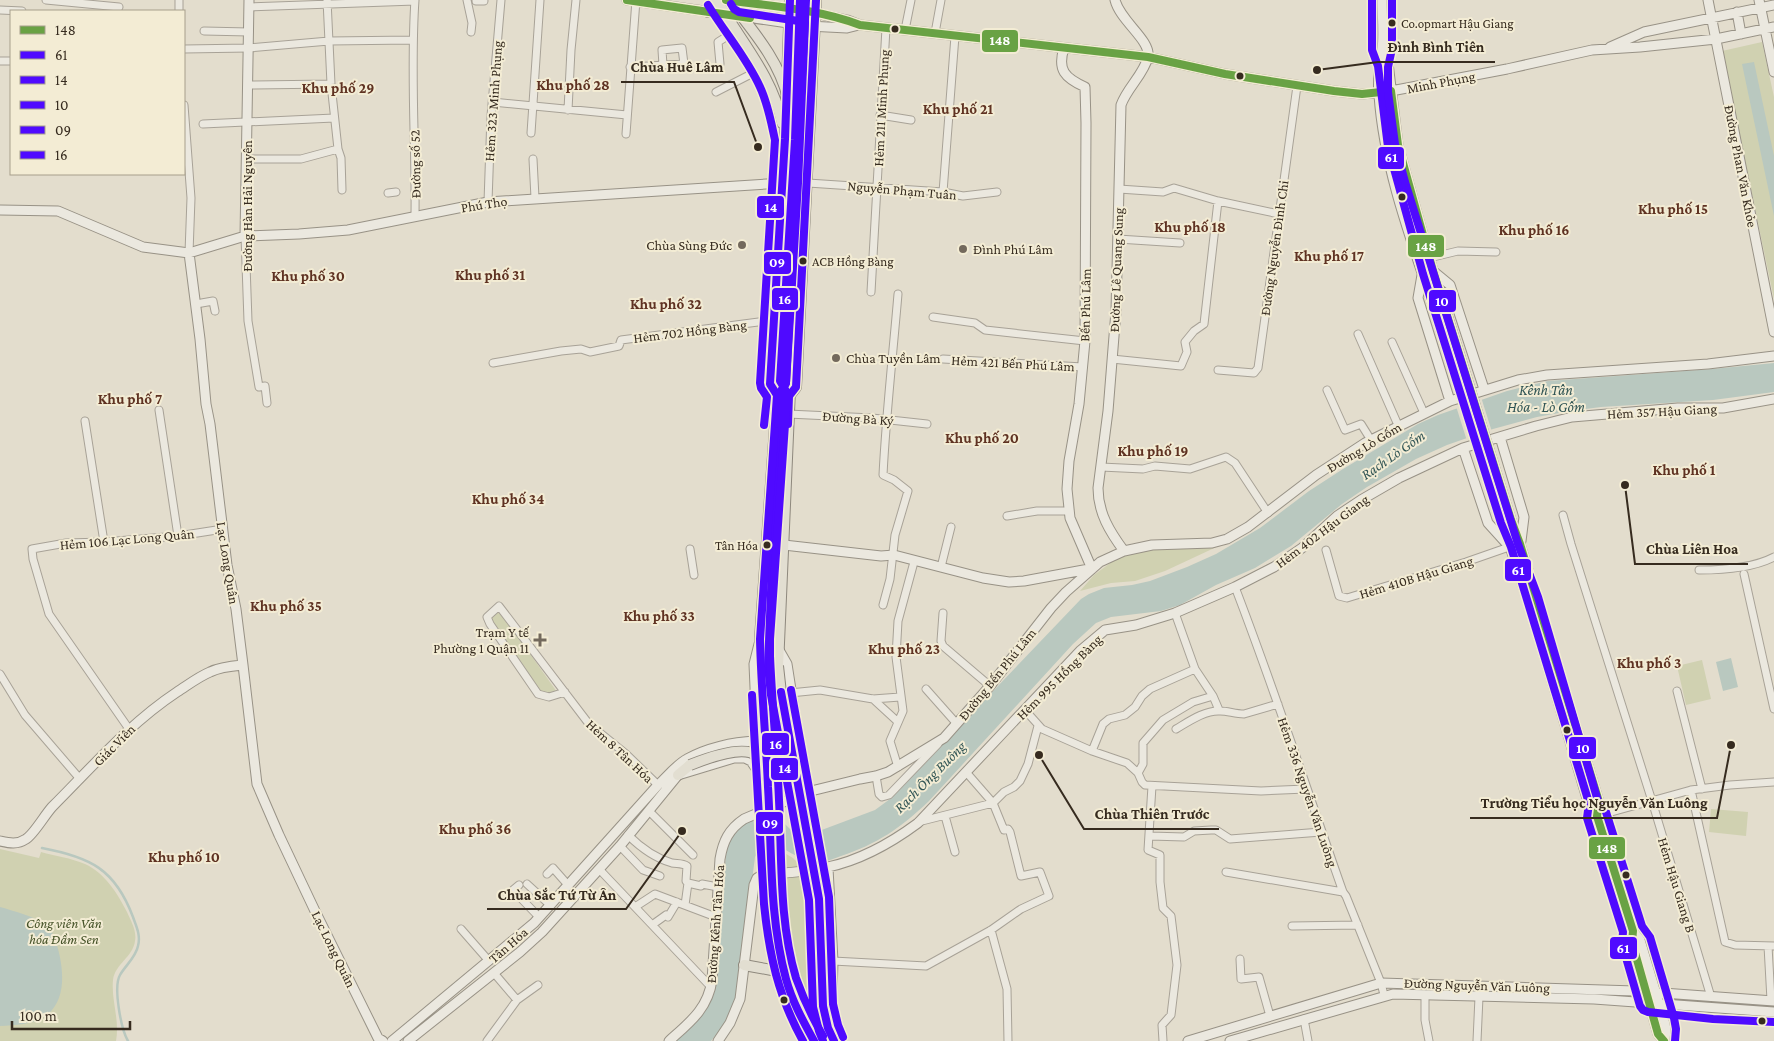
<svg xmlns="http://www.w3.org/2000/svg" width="1774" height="1041" font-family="'Crimson Pro',serif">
  <rect width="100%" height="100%" fill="#e3ddcd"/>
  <path fill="#d0d1b1" d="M1762 42 1774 97V299L1722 51Z
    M1225 543 1165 571 1135 581 1111 583 1080 591 1094 575 1117 558 1140 551Z
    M499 610 557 692 548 694 539 692 494 626 491 616Z
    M1702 660 1711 699 1686 705 1677 666Z
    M1711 809 1748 812 1746 836 1709 832Z
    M0 849 39 858 41 852C55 856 71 858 85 864 105 873 118 894 127 912 131 921 137 931 135 941 133 957 115 964 113 980 111 1000 120 1020 116 1041H0Z
    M781 851 793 858 800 865 812 962 811 1001 806 1004C791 959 770 900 781 851Z"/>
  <path fill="#b9c8bf" d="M1754 62 1774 156V216L1742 64Z
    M1774 363V392L1713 400 1601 407 1570 411 1537 417 1493 429 1447 445 1416 459 1367 487 1342 504 1291 546 1255 568 1216 585 1180 605 1161 611 1111 617 1096 623 1073 644 929 801C901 828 877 844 841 856 835 858 828 861 822 862 807 862 794 855 782 848L758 852 755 857 738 991 728 1020 711 1041H676C694 1025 705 1016 713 993L727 844C743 819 752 818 780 819L790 829 799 832 819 831 875 810 890 799 1081 599 1089 594 1104 588 1132 585 1150 581 1187 567 1216 554 1260 528 1309 491 1343 469 1418 424 1438 415 1507 391 1548 381 1712 369Z
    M1731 658 1738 687 1723 691 1716 662Z
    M0 907C14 911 35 917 47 925 51 928 54 937 56 942 63 964 68 997 48 1014 35 1025 16 1025 0 1026Z"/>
  <path fill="#e3ddcd" d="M1481 397 1492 432 1467 441 1456 406Z"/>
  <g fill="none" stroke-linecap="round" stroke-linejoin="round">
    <path stroke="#b9c8bf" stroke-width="2.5" d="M42 848C90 857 115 869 133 917 136 926 141 935 138 946 136 957 125 966 120 975 113 987 121 1029 128 1041"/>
    <defs>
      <path id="street" d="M46 0 119 7
        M179 0V11
        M327 0 331 84 338 149 341 158 342 190
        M415 0C410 72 416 144 415 216
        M467 0 472 23 471 32
        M476 0V1H484
        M249 7 415 1
        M0 10 22 11
        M905 30 911 0
        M204 31 249 32
        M935 33 941 0
        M184 49 249 48 329 41 412 40
        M0 61H11
        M720 64 718 42 737 30
        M630 67 684 64 682 48 662 50 663 65
        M248 85 331 84
        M716 92 761 69
        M493 102 627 115
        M184 105 191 198 189 253
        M568 110 571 50 576 0
        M880 115 911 120
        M203 124 334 118
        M531 133 540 0
        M626 134 636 0
        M247 159H301L338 149
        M533 159 535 198
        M808 183 943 192 963 196 997 192
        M1119 189 1163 192 1174 188 1218 201 1279 214
        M943 192 955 36
        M388 193 396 192
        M488 202 491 116 501 0
        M245 236 248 321 259 387 265 386 267 403
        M1118 239 1180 243
        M1429 258 1458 251 1496 252
        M871 292 886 28
        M196 304 213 301 215 311
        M933 317 975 323 985 330 1085 341
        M1358 334 1398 425
        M1392 342 1424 413
        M943 359 1083 367
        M1112 359 1181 366 1187 352 1185 342 1194 331 1204 324 1218 201
        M493 363 561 351 581 349 590 352 619 346 621 340 774 320
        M1218 370 1254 373 1258 368 1297 86
        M1327 390 1345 430 1361 424 1371 440
        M159 410 178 536
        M788 414 872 418 927 424
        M85 421 104 542
        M1101 467 1143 469 1155 466 1190 469 1226 457 1235 463 1268 513
        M1563 515 1571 544 1652 801 1711 997
        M1007 516 1037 511H1068
        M690 549 694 575
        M1326 550 1339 596 1347 598 1466 562 1509 547
        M941 567 951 527
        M1699 570C1722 570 1753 568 1774 557
        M1744 574 1774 709
        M1235 587C1274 688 1307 790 1343 892L1346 896 1381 983 1384 995
        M883 605 890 579 895 535 908 491 894 480 883 475C886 414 893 354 898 294
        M943 613 941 641 943 646 990 686
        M1175 613 1195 669 1213 696 1219 710
        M0 674 25 715 80 779
        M926 689 957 724
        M1677 691 1702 789
        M565 692 549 697 538 694 490 624 487 617 499 606 589 724 626 754 658 785
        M790 693 820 690 873 699 900 697
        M873 699 898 722
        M1025 710 1042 729 1092 751 1127 763 1138 773 1142 782 1145 785 1261 791 1306 789
        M129 729 49 614 33 559 32 549 66 543 104 542 178 536 223 529
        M1176 729C1188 722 1205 710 1220 711 1228 711 1235 714 1244 714L1278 704
        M1092 751 1103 724 1109 719 1125 715 1135 707 1142 696 1150 689 1195 669
        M898 767 890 741 903 711 896 657 898 621 914 562
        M1138 773 1143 764V743L1163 720 1193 702 1213 696
        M876 776 879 794 882 797 889 795 938 744
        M1152 786 1148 850 1160 855V882L1163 908 1171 916 1177 965 1171 1015 1162 1025 1163 1041
        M1691 790 1725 942 1735 945 1774 946
        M649 811 693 855
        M945 816 955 852
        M1597 816 1691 790 1730 785 1774 782
        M918 822 993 803 1004 792 1014 787 1020 781 1028 764 1038 726
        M628 835C640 847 655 858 672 863 677 864 682 863 687 866L686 881 688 883 701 886 702 884 718 887
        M1150 836 1184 837 1194 831 1211 830H1216L1230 839 1321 832
        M620 846 643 870 660 876
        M599 869 711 987
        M1226 872 1343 892
        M547 874 553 868 568 885
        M527 884 550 905
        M519 885 513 890 539 917
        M685 905 688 883
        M635 907 655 894 716 917
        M652 925 666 915 668 917 677 902
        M1292 926 1358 925
        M461 929 489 961
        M991 930 1007 989 1008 1041
        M1768 946 1771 1000
        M1240 959 1241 979 1259 977 1270 1016
        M833 961 926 966 991 930 1021 909 1049 896 1040 872 1021 876 1010 832 1008 829 1004 830 993 803 966 772
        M494 973 517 1000
        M1425 995V1020L1429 1041
        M1304 1019 1308 1041
        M487 1041 517 1000 538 985
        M1477 1041 1479 997"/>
      <path id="secondary" d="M627 0 795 24
        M1115 0C1120 21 1151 40 1148 57 1144 74 1127 88 1121 105L1116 311 1108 411 1098 488C1098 513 1110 532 1124 551
        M1382 0C1382 16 1384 34 1382 50 1380 65 1377 79 1379 95 1384 167 1410 237 1433 305
        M1708 0 1774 332
        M1759 0 1774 72
        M1737 12 1741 34
        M815 13 847 20 860 25 1148 57 1225 74 1334 91 1362 94 1391 91 1507 69 1592 50 1640 47 1716 39 1774 27
        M808 26 847 28 859 25
        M1610 47 1644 32 1774 5
        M1064 48C1057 70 1065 78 1085 87L1086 123 1085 341 1079 404 1069 461 1067 489 1070 518 1092 569
        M1382 49 1388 63 1398 145 1433 271 1443 302
        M0 210 58 211 143 247 189 253 245 236 299 234 348 230 488 202 783 183
        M245 236 249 0
        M189 253 200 339 206 404 210 424 227 565 236 609 243 665 257 784 279 835 315 911 378 1038 383 1041
        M1433 271 1450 285 1484 389
        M1422 275 1418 298 1450 401
        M1500 437 1524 517 1521 541
        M1463 448 1488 523 1507 544
        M1511 520 1520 544 1599 802 1597 816
        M1502 523 1528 600 1589 805 1597 816 1633 931 1640 940 1664 1020 1666 1029 1665 1041
        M784 545 881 556 894 555 983 578 1009 582 1024 581 1089 569
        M759 644 754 664 757 734C753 749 758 765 760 780 761 791 761 802 761 812
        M779 650 787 664 807 792
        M0 841C9 843 17 845 26 839 34 834 44 816 52 807 92 767 130 723 177 692 188 685 198 677 210 672 220 667 232 666 243 665
        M1633 931 1632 942 1649 1002 1658 1034 1664 1041
        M823 1006 832 994 833 961 828 868
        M392 1041 534 923 658 785C667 777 676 765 687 759 706 748 733 742 755 741
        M408 1041 520 952 542 932 620 846 678 775 734 758H745L751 761 757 770
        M669 1041C689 1023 708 1009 712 980L720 859C723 841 729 829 744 819L807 792 860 779 876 776 888 772 944 738 990 686 1051 608 1066 592 1100 562 1124 551 1152 545 1212 543 1227 539 1248 527 1316 475 1365 443 1450 401 1518 380 1547 375 1708 364 1774 356
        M718 1041 730 1023 740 999 754 885 757 878 762 875C784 873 806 872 828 867 861 860 891 843 918 823L1080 651 1105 630 1136 625 1175 613 1235 587 1274 567 1302 548 1337 516 1361 500 1399 478 1463 448 1536 426 1572 417 1678 408H1723L1774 399
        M1188 1041 1381 983 1635 991 1774 1001
        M1230 1041 1393 994 1594 999 1774 1012"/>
      <path id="primary" d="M717 0C740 41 772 75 782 123
        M740 0 741 2 795 10
        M708 12 716 0
        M777 395 770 384 785 139 790 0
        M789 396 796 387 816 0
        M778 666 790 389
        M768 773 760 639 780 357 793 133
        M678 775 690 765
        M762 875 777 971
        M744 965 777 971 779 976
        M784 974 801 1018 814 1041
        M821 983C823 1004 825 1022 834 1041"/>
    </defs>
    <use href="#street" stroke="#a8a297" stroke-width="9"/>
    <use href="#secondary" stroke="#989286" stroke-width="11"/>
    <use href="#primary" stroke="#8e887d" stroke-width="12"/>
    <use href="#street" stroke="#ebe8df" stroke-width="7"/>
    <use href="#secondary" stroke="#ebe8df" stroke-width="9"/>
    <use href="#primary" stroke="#e2ded1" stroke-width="10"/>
    <defs>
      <path id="secondary-bridge" d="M1443 302 1511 520
        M1433 305 1502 523"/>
      <path id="primary-bridge" d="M729 0C752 30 779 60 788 98 791 109 791 121 793 133
        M794 107 799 0
        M791 358 807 0
        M778 666 781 693 819 899 821 983
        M690 765C705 759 744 744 757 756 764 761 766 772 769 780 771 845 771 910 784 974"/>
    </defs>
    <use href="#secondary-bridge" stroke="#989286" stroke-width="11" stroke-linecap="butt"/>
    <use href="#primary-bridge" stroke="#8e887d" stroke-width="12" stroke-linecap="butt"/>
    <use href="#secondary-bridge" stroke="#ebe8df" stroke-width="9"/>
    <use href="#primary-bridge" stroke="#e2ded1" stroke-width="10"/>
    <defs>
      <path id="bus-1" d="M627 0 750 18
        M726 0C770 6 818 9 860 25L1148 57 1225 74 1334 91 1362 94 1391 91 1398 145 1433 271 1511 520 1520 544 1599 802 1597 816 1633 931 1632 942 1658 1034 1664 1041"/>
      <path id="bus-2" d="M1372 0V50L1378 66 1388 147 1423 274 1501 523 1511 547 1589 803 1587 818 1623 932 1622 944 1640 1006 1643 1010 1648 1012 1713 1019 1774 1022"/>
      <path id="bus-3" d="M731 4 734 9 739 12 805 22 798 183 786 383 779 396 768 666 771 695 809 900 813 1007 819 1031 823 1041
        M708 5C725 33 747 58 760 87 768 104 771 122 775 140L760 383 761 388 767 397 764 425
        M752 695 764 904C769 954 778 996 803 1041"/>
      <path id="bus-4" d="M1392 0V49L1388 67V92L1395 144 1405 182 1518 544 1538 597 1598 801 1606 812 1642 926 1650 937 1674 1018 1676 1029 1675 1041"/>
      <path id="bus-5" d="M790 0 785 139 770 384 777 395 760 639C761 688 766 737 768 787 772 851 769 916 786 979 792 1001 803 1021 814 1041
        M788 424 789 396 796 387 816 0
        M781 692 819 899 823 1006 828 1028 834 1041"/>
      <path id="bus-6" d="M800 0 795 140 780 381 786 391 787 396 770 639V656C772 704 777 752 779 800 782 859 779 921 796 978 803 998 812 1017 823 1036
        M778 424 779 394 786 383 806 0
        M791 690 829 897 833 1004 838 1025 843 1037"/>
    </defs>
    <use href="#bus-1" stroke="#f3ecd4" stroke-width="11"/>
    <use href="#bus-2" stroke="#f3ecd4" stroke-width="11"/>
    <use href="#bus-3" stroke="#f3ecd4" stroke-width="11"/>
    <use href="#bus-4" stroke="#f3ecd4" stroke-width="11"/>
    <use href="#bus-5" stroke="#f3ecd4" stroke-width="11"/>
    <use href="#bus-6" stroke="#f3ecd4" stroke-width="11"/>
    <use href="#bus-1" stroke="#69a244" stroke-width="8"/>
    <use href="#bus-2" stroke="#4f0aff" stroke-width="8"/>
    <use href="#bus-3" stroke="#4f0aff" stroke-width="8"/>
    <use href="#bus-4" stroke="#4f0aff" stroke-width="8"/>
    <use href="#bus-5" stroke="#4f0aff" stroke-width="8"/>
    <use href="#bus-6" stroke="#4f0aff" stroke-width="8"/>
  </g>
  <g fill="#362b1f" stroke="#f3ecd4" stroke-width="2">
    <circle cx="1392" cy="23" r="4.5"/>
    <circle cx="895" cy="29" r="4.5"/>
    <circle cx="1240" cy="76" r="4.5"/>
    <circle cx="1402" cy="197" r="4.5"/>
    <circle cx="803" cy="261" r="4.5"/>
    <circle cx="767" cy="545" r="4.5"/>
    <circle cx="1567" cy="730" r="4.5"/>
    <circle cx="1626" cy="875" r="4.5"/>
    <circle cx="784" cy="1000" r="4.5"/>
    <circle cx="1762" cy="1021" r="4.5"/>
  </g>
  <g fill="#73695c" stroke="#f3ecd4" stroke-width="2">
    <circle cx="742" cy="245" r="5"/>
    <circle cx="963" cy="249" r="5"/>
    <circle cx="836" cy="358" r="5"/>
    <path d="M537.5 632.5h5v5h5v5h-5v5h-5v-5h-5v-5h5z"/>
  </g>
  <g text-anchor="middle" stroke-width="4" stroke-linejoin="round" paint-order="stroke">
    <g font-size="13" fill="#362b1f" stroke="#f3ecd4" text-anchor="start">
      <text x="1401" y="28">Co.opmart Hậu Giang</text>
      <text x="812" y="266">ACB Hồng Bàng</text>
      <text x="758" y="550" text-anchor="end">Tân Hóa</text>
    </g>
    <g font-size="14" fill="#362b1f" stroke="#f3ecd4">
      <text transform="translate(1441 82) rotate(-11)" y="5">Minh Phụng</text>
      <text transform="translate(493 101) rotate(-86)" y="5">Hẻm 323 Minh Phụng</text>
      <text transform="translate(881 108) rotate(-87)" y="5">Hẻm 211 Minh Phụng</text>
      <text transform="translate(415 164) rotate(-91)" y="5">Đường số 52</text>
      <text transform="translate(1741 166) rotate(79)" y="5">Đường Phan Văn Khỏe</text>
      <text transform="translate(902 190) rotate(5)" y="5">Nguyễn Phạm Tuân</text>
      <text transform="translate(484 204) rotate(-9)" y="5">Phú Thọ</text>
      <text transform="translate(247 206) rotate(-90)" y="5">Đường Hàn Hải Nguyên</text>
      <text transform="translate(1274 248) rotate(-82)" y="5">Đường Nguyễn Đình Chi</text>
      <text transform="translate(1116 270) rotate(-88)" y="5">Đường Lê Quang Sung</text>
      <text transform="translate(1085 305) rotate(-89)" y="5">Bến Phú Lâm</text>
      <text transform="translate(690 331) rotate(-7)" y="5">Hẻm 702 Hồng Bàng</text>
      <text transform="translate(1013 363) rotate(3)" y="5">Hẻm 421 Bến Phú Lâm</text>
      <text transform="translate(1662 411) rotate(-3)" y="5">Hẻm 357 Hậu Giang</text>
      <text transform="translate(858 418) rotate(4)" y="5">Đường Bà Ký</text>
      <text transform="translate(1364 447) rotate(-31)" y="5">Đường Lò Gốm</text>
      <text transform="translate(1322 531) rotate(-37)" y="5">Hẻm 402 Hậu Giang</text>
      <text transform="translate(127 539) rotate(-5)" y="5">Hẻm 106 Lạc Long Quân</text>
      <text transform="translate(228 563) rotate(81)" y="5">Lạc Long Quân</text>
      <text transform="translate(1416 577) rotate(-17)" y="5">Hẻm 410B Hậu Giang</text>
      <text transform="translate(997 674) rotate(-51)" y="5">Đường Bến Phú Lâm</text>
      <text transform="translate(1059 677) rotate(-45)" y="5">Hẻm 995 Hồng Bàng</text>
      <text transform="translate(114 745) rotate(-45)" y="5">Giác Viên</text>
      <text transform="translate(620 751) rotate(43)" y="5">Hẻm 8 Tân Hóa</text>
      <text transform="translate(1308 792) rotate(71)" y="5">Hẻm 336 Nguyễn Văn Luông</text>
      <text transform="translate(1677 885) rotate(73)" y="5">Hẻm Hậu Giang B</text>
      <text transform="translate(715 924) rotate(-86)" y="5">Đường Kênh Tân Hóa</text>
      <text transform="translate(508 945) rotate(-41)" y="5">Tân Hóa</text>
      <text transform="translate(334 949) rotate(64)" y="5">Lạc Long Quân</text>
      <text transform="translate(1477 985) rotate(2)" y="5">Đường Nguyễn Văn Luông</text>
    </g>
    <g font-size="14" fill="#362b1f" stroke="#f3ecd4" text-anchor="end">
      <text x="732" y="250">Chùa Sùng Đức</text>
      <text x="973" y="254" text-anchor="start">Đình Phú Lâm</text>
      <text x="846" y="363" text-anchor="start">Chùa Tuyền Lâm</text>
      <text x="529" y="637">Trạm Y tế<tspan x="529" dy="16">Phường 1 Quận 11</tspan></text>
    </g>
    <g font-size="14" font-style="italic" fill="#445127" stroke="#f3ecd4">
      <text x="64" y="928">Công viên Văn<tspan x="64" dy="16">hóa Đầm Sen</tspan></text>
    </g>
    <g font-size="15" font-weight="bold" fill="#5f3222" stroke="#f3ecd4">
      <text x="573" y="90">Khu phố 28</text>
      <text x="338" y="93">Khu phố 29</text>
      <text x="958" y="114">Khu phố 21</text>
      <text x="1673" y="214">Khu phố 15</text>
      <text x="1190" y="232">Khu phố 18</text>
      <text x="1534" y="235">Khu phố 16</text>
      <text x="1329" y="261">Khu phố 17</text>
      <text x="490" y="280">Khu phố 31</text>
      <text x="308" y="281">Khu phố 30</text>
      <text x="666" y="309">Khu phố 32</text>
      <text x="130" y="404">Khu phố 7</text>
      <text x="982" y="443">Khu phố 20</text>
      <text x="1153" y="456">Khu phố 19</text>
      <text x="1684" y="475">Khu phố 1</text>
      <text x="508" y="504">Khu phố 34</text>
      <text x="286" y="611">Khu phố 35</text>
      <text x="659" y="621">Khu phố 33</text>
      <text x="904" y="654">Khu phố 23</text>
      <text x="1649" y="668">Khu phố 3</text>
      <text x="475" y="834">Khu phố 36</text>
      <text x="184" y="862">Khu phố 10</text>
    </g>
    <g font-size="15" font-style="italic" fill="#305454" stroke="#f3ecd4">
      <text x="1546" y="395">Kênh Tân<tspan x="1546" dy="17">Hóa - Lò Gốm</tspan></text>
      <text transform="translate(1393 455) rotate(-35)" y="5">Rạch Lò Gốm</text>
      <text transform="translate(930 777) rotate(-45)" y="5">Rạch Ông Buông</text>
    </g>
  </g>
  <path fill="none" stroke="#362b1f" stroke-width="2" d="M1317 70L1378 62H1495M758 147L734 82H621M1625 485L1635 564H1748M1731 745L1717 818H1470M1039 755L1084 829H1219M682 831L626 909H487"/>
  <g fill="#362b1f" stroke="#f3ecd4" stroke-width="2">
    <circle cx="1317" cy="70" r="5"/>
    <circle cx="758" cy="147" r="5"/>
    <circle cx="1625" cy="485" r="5"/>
    <circle cx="1731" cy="745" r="5"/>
    <circle cx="1039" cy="755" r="5"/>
    <circle cx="682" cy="831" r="5"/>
  </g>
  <g font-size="15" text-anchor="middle" font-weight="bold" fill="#362b1f" stroke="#f3ecd4" stroke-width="4" stroke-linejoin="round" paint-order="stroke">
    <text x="1436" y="52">Đình Bình Tiên</text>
    <text x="677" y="72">Chùa Huê Lâm</text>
    <text x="1692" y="554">Chùa Liên Hoa</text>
    <text x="1594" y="808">Trường Tiểu học Nguyễn Văn Luông</text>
    <text x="1152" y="819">Chùa Thiên Trước</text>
    <text x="557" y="900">Chùa Sắc Tứ Từ Ân</text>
  </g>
  <g stroke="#f3ecd4" stroke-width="2">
    <rect x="981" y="29" width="38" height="24" rx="5" fill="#69a244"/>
    <rect x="1377" y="146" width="28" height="24" rx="5" fill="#4f0aff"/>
    <rect x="756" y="195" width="29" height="24" rx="5" fill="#4f0aff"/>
    <rect x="1407" y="234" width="38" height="24" rx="5" fill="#69a244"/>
    <rect x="763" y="251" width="29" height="24" rx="5" fill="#4f0aff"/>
    <rect x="771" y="287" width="28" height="24" rx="5" fill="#4f0aff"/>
    <rect x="1428" y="289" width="29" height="24" rx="5" fill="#4f0aff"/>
    <rect x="1504" y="558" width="28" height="24" rx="5" fill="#4f0aff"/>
    <rect x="761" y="732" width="29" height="24" rx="5" fill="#4f0aff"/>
    <rect x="1568" y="736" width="29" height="24" rx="5" fill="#4f0aff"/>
    <rect x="770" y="757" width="29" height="24" rx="5" fill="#4f0aff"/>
    <rect x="755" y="811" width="29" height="24" rx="5" fill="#4f0aff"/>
    <rect x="1588" y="836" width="38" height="24" rx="5" fill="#69a244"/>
    <rect x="1609" y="936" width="29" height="24" rx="5" fill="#4f0aff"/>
  </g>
  <g font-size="14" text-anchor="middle" font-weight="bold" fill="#fff">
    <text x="1000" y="45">148</text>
    <text x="1391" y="162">61</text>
    <text x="771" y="212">14</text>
    <text x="1426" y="251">148</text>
    <text x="777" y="267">09</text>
    <text x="785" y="304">16</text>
    <text x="1442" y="306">10</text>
    <text x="1518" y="575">61</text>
    <text x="776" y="749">16</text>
    <text x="1583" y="753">10</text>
    <text x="785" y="773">14</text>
    <text x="770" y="828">09</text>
    <text x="1607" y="853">148</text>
    <text x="1623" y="953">61</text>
  </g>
  <rect x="10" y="10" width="175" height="165" fill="#f3ecd4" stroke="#a79f8c"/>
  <rect x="20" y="26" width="25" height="8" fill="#69a244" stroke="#a79f8c"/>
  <text x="55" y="35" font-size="15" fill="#362b1f">148</text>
  <rect x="20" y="51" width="25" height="8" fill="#4f0aff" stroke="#a79f8c"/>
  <text x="55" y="60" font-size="15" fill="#362b1f">61</text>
  <rect x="20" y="76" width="25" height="8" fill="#4f0aff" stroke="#a79f8c"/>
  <text x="55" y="85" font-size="15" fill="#362b1f">14</text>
  <rect x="20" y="101" width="25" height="8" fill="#4f0aff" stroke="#a79f8c"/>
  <text x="55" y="110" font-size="15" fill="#362b1f">10</text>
  <rect x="20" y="126" width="25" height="8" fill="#4f0aff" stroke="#a79f8c"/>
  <text x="55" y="135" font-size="15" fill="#362b1f">09</text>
  <rect x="20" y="151" width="25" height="8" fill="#4f0aff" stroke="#a79f8c"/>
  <text x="55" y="160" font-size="15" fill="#362b1f">16</text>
  <path d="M12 1021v8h118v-8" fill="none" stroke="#362b1f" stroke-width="2.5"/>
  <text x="20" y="1021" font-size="15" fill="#362b1f" stroke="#f3ecd4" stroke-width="4" paint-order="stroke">100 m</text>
</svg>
